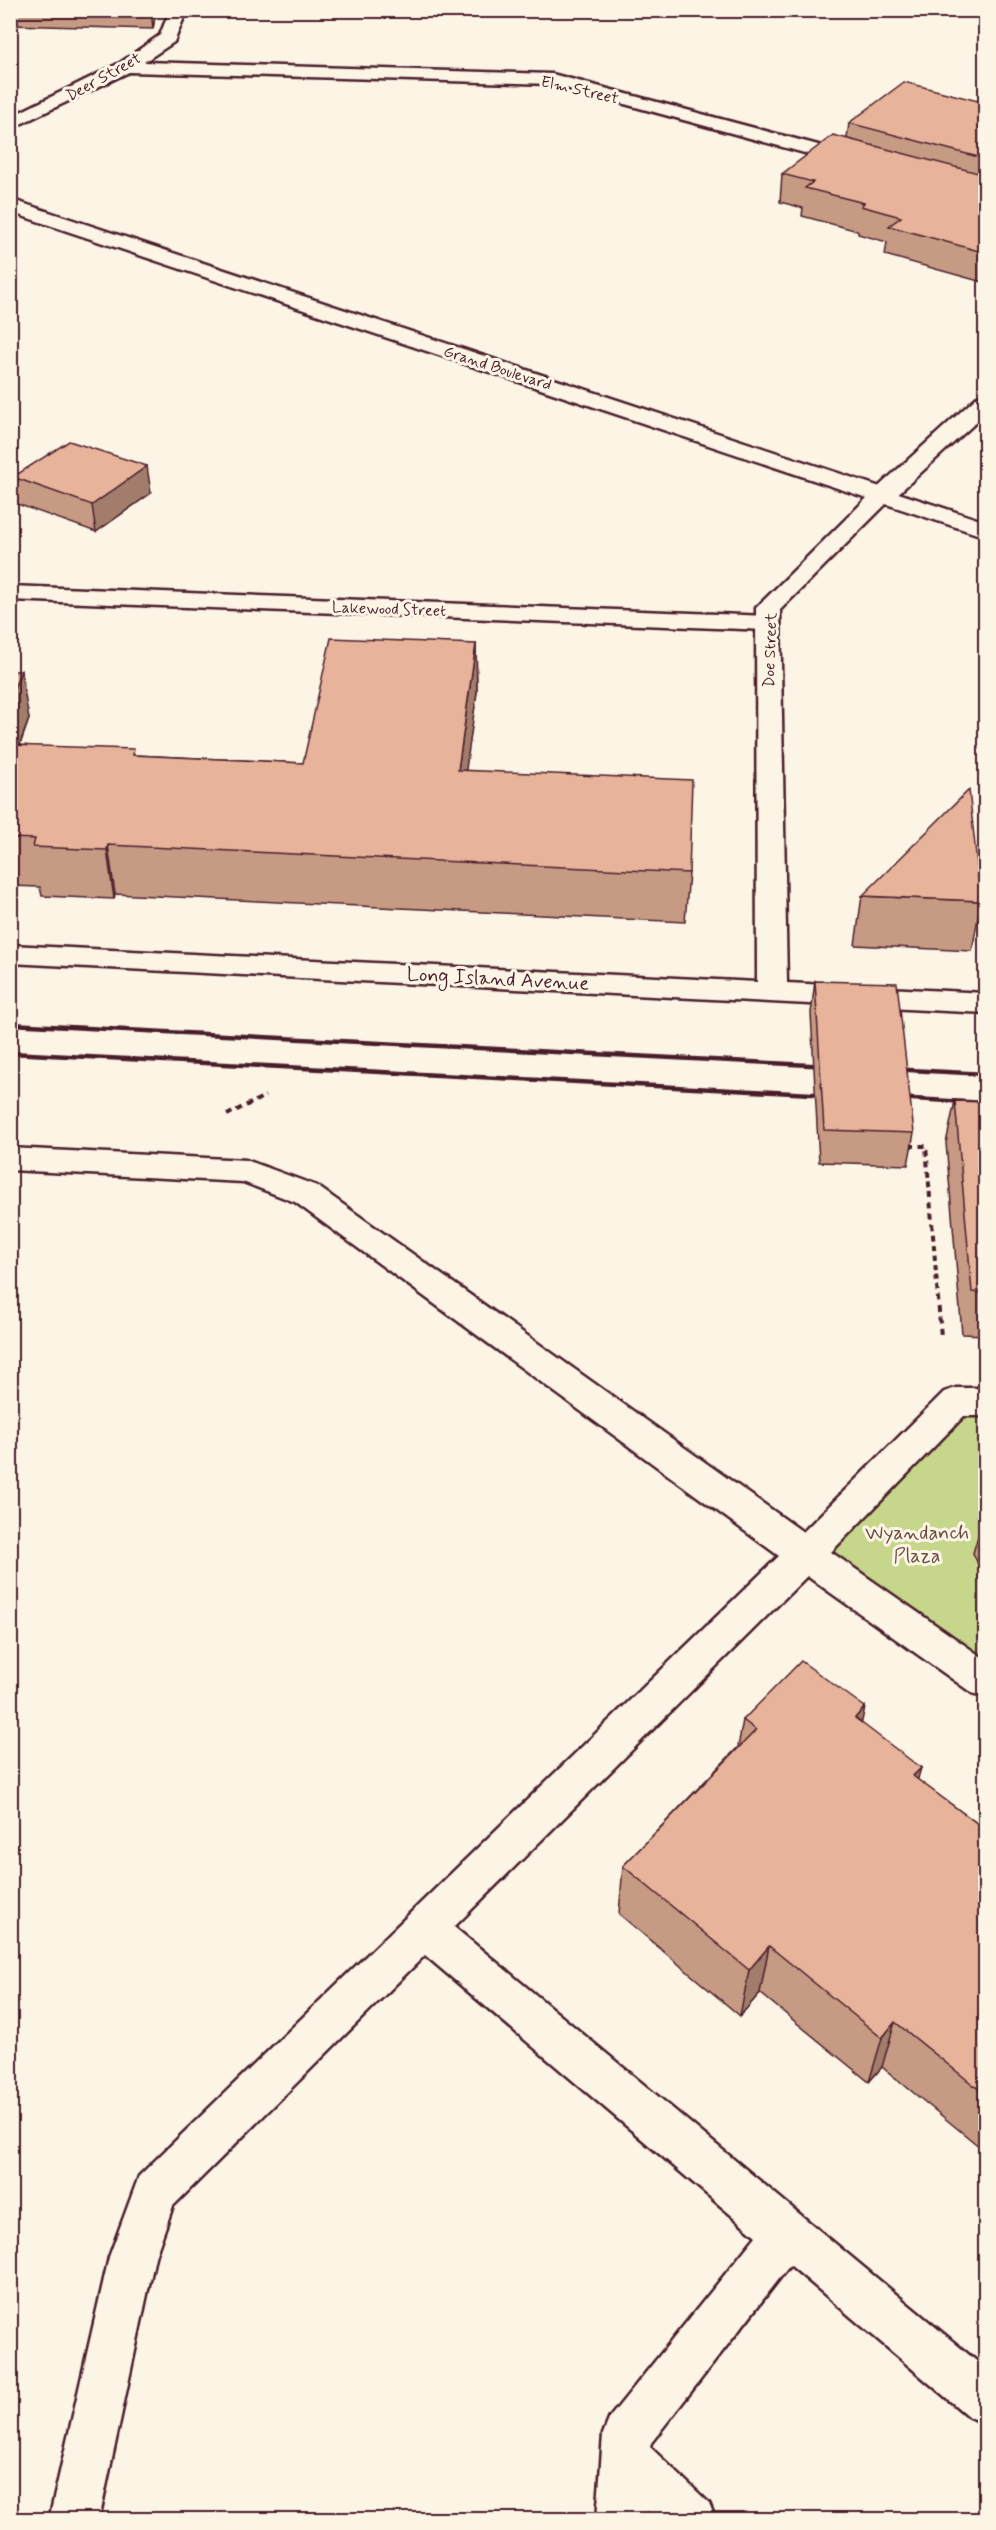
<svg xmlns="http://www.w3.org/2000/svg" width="996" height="2530" font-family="Mynerve,sans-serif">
  <rect width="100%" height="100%" fill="#fcf5e5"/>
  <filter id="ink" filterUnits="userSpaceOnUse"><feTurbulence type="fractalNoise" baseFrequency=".0167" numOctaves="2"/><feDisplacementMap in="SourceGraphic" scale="12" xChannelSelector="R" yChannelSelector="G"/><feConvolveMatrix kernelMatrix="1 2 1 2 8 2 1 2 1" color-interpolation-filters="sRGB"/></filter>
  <g filter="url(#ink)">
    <path fill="#c6d78b" stroke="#887b5b" stroke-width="1.5" d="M958 1405H985V1677L811 1552Z"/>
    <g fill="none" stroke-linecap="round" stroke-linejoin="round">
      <defs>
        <path id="service" d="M10 1148 246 1160 317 1186 803 1532 944 1392 956 1388H986V1416H964L831 1552 986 1660V1697L972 1693 807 1576 454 1927 986 2369V2424L969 2417 790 2265 651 2443 650 2447 709 2503 716 2520H656L647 2511V2520H597L603 2434 610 2417 756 2236 425 1955 173 2206 155 2257 99 2520H49L109 2257 139 2176 779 1556 295 1202 243 1182 10 1170Z"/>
        <path id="minor" d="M170 10H187L174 42 144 62 552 74 863 157 865 161 863 165 856 167 551 84 129 72 10 129V117L120 63 160 35Z
          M986 395V413L891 500 883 502 875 500 871 495 875 490 978 396Z
          M10 586 768 616 777 618 780 623 777 628 768 630 10 600Z"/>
        <path id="tertiary" d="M10 199 986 522V537L886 504 780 610 787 983 986 993V1013L10 963V945L757 982 756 608 867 498 10 212Z"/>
      </defs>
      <use href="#service" stroke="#4a1f2b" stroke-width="5"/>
      <use href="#minor" stroke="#4a1f2b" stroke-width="5"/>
      <use href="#tertiary" stroke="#4a1f2b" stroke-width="5"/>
      <path stroke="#4a1f2b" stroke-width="4" stroke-dasharray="6 4.5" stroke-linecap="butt" d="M227 1115 265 1096
        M909 1146H926L941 1337"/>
      <use href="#service" fill="#fcf5e5" fill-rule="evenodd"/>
      <use href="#minor" fill="#fcf5e5" fill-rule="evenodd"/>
      <use href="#tertiary" fill="#fcf5e5" fill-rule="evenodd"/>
      <path stroke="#4a1f2b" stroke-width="4.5" d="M10 1024 830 1066
        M10 1053 831 1095
        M890 1069 986 1074
        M894 1098 986 1103"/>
    </g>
    <path fill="#c79a84" stroke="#4a1f2b" stroke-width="1.5" d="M10 10H156L153 29 10 25Z
      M986 103V283L885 255 887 242 858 234V231L802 216 803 208 780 202 782 174 847 138 849 123Z
      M13 477 151 493 96 532 17 504Z
      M476 644 477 692 465 770 689 873 685 922 115 894 114 899 42 896 40 887 10 886V671L29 719 20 745 135 755 303 763Z
      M862 896 981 901 972 951 855 945Z
      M815 981 914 1133 908 1165 819 1162 811 1013Z
      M955 1101 986 1102V1335L962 1334 946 1143Z
      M986 1535V1582L973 1553 978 1536Z
      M743 1720 861 1723 918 1780 986 1830V2152L882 2067 869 2082 760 1993 740 2016 619 1914 623 1866 738 1747Z"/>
    <path fill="#a27d6c" stroke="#4a1f2b" stroke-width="1.5" d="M151 10 156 11 153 29Z
      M147 466 151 493 96 532 92 505Z
      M476 644 477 692 459 818 458 770Z
      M21 671 29 719 10 770V698Z
      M108 845 115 894 114 899 107 850Z
      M865 1707 854 1758 855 1718Z
      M921 1768 907 1817 913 1776Z
      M769 1946 760 1993 740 2016 749 1970Z
      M895 2022 882 2067 869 2082 882 2038Z"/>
    <path fill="#e7b39a" stroke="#4a1f2b" stroke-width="1.5" d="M904 82 986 103V159L849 123Z
      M833 135 986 175V253L889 226 901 217 861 206 864 203 805 188 813 182 782 174Z
      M69 441 147 466 92 505 13 477Z
      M331 638 476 644 458 770 692 780 689 873 108 845 107 850 33 847 35 839 10 838V745L134 749 133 755 303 763Z
      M10 671H21L10 698Z
      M969 790 981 901 862 896Z
      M815 981 897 983 914 1133 824 1130Z
      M955 1101 986 1102V1293L972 1292Z
      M986 1535V1555L978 1536Z
      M801 1661 865 1707 855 1718 921 1768 913 1776 986 1830V2095L895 2022 882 2038 769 1946 749 1970 623 1866 756 1730 743 1720Z"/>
  </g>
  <g text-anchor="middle" stroke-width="6" stroke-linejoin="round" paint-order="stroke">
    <g font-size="16" fill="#4a1f2b" stroke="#fcf5e5">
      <text transform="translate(103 76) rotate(-29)" y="6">Deer Street</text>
      <text transform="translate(580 89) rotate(13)" y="6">Elm Street</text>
      <text transform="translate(498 367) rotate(18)" y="6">Grand Boulevard</text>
      <text transform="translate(389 608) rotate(2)" y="6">Lakewood Street</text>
      <text transform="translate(769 650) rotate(-88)" y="6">Doe Street</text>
    </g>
    <g font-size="20" fill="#4a1f2b" stroke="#fcf5e5">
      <text transform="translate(498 978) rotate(3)" y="7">Long Island Avenue</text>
    </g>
    <g font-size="20" fill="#694d43" stroke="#fcf5e5">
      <text x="917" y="1539">Wyandanch<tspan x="917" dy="23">Plaza</tspan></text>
    </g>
  </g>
  <rect width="996" height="2530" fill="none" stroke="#fcf5e5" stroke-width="36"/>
  <rect x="18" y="18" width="960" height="2494" fill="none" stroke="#4a1f2b" stroke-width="2" filter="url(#ink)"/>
</svg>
